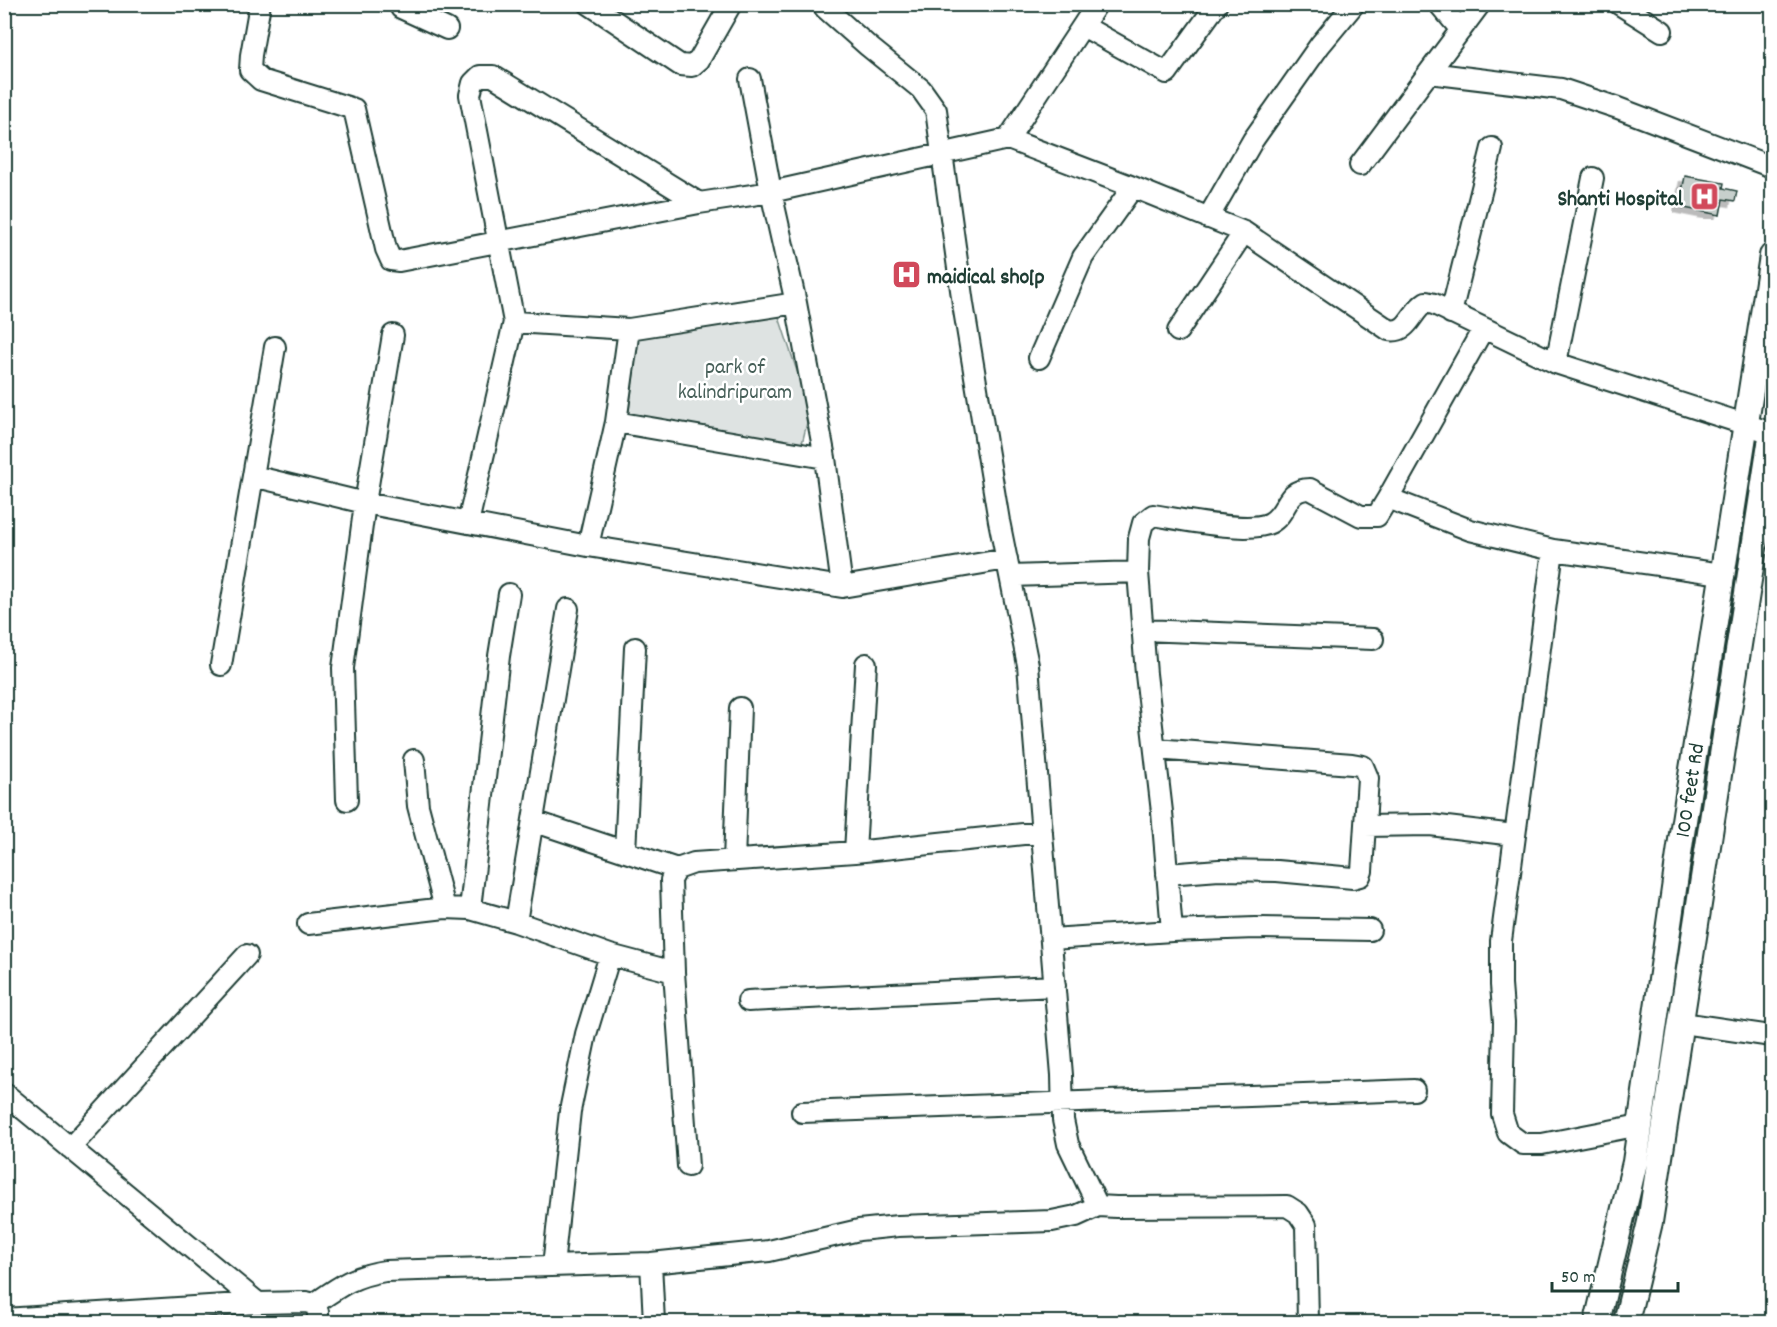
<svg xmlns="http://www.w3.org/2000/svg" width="1777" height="1327" font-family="Dekko,sans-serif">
  <defs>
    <filter id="shadow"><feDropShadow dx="-5.5" dy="5.5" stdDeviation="0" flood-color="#0004"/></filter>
  </defs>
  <rect width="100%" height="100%" fill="#fff"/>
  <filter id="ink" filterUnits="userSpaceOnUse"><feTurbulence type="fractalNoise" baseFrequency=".0167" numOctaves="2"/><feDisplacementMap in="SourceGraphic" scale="12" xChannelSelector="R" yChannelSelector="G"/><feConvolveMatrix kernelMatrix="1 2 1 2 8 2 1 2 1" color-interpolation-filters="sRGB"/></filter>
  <g filter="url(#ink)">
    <path fill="#dee3e2" stroke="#7e908b" stroke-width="1.5" d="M777 311 810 410 800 452 628 418 639 334Z"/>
    <path fill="#c7cfcc" stroke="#1f3d34" stroke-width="1.5" filter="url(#shadow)" d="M1685 176 1724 183 1723 188 1737 191 1735 201 1723 199 1720 215 1679 207Z"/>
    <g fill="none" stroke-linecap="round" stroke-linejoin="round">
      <defs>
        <path id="minor" d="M260 4 251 55 250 70 261 80 354 109 386 249 391 260 399 261 699 203 771 192 1008 139 1097 4
          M589 4 680 65 692 66 699 60 731 4
          M824 4 825 8 868 46 921 89 936 110 963 304 999 521 1028 665 1062 1075 1063 1120 1068 1144 1098 1206 1116 1207 1287 1206 1298 1213 1306 1225 1308 1322
          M1439 4 1461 30
          M1619 4 1662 31
          M401 8 447 29
          M1083 26 1167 73 1217 4
          M1429 73 1561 89 1618 108 1772 167
          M750 79 771 192 796 303
          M1008 139 1133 187 1244 232 1389 330C1409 334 1411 311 1426 302L1434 304 1556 363 1772 433
          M1360 165 1480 4
          M1208 218 1253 140 1320 45 1354 4
          M1451 313 1492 148
          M629 329 616 422 825 458 796 303 629 329 514 322 470 95 473 83 480 76H493L699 203
          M1483 329 1388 498 1470 530 1553 550 1722 574
          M1178 331 1244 232
          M275 347 253 476 365 503 588 546 842 587 1007 559
          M1039 358 1083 257 1133 187
          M1556 363 1593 178
          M825 458 842 587
          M468 523 514 322
          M588 546 616 422
          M1553 550 1501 941V985L1504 1022 1502 1114 1508 1133 1523 1144H1542L1640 1125
          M1011 576 1138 572
          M1142 630 1373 639
          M221 665 253 476
          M1155 749 1352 764 1363 766 1368 778 1362 871 1360 876 1353 878 1277 871 1219 870 1167 874
          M414 760 418 806 445 908
          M347 800 343 668 365 503 393 335
          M533 821 677 869
          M1365 826 1430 825 1514 835
          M625 852 635 648
          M855 852 866 664
          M734 860 740 708
          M470 909 499 656 509 594
          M516 922 568 609
          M308 924 445 908 470 909 516 922 610 955
          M1172 931 1162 812 1146 674 1138 572 1139 538 1143 523 1153 515C1179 519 1249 534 1270 523 1289 513 1284 489 1310 489L1361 516H1377L1388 498
          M1051 939 1172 931 1255 928 1370 930
          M674 972 671 880 677 869 694 863 855 852 1042 832
          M748 1001 1055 986
          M1682 1023 1772 1036
          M4 1093 258 1303
          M802 1112 1414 1090
          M70 1148 247 955
          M651 1263 654 1322
          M553 1266 570 1111 586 1034 610 955 674 972 688 1166
          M314 1304C340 1286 353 1276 385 1271L651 1263 769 1251 859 1230 898 1226 1052 1221 1076 1216 1098 1206
          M4 1319 258 1303 306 1302 314 1304 318 1312V1322"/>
        <path id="major" d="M1597 1322 1635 1162 1681 840 1772 256
          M1626 1322 1650 1222 1772 431"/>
      </defs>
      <use href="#minor" stroke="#1f3d34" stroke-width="24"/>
      <use href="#major" stroke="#1f3d34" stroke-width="28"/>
      <use href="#minor" stroke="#fff" stroke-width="20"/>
      <use href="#major" stroke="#fff" stroke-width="24"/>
    </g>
  </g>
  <defs>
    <symbol id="hospital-square" viewBox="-11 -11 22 22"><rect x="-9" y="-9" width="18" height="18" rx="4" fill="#d1495b" stroke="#fff"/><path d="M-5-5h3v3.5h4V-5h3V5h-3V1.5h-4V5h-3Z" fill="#fff"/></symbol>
  </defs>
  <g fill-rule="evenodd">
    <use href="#hospital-square" x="1688" y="180" width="33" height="33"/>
    <use href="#hospital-square" x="890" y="258" width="33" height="33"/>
  </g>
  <g text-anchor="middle" stroke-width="5" stroke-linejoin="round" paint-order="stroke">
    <g font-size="22" font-weight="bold" fill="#1f3d34" stroke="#fff" text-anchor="end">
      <text x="1683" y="205">Shanti Hospital</text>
      <text x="927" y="283" text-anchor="start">maidical sho[p</text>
    </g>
    <g font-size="22" fill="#455e57" stroke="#fff">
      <text x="735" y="373">park of<tspan x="735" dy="25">kalindripuram</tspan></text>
    </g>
    <g font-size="22" fill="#1f3d34" stroke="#fff">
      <text transform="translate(1688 790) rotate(-81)" y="8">100 feet Rd</text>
    </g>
  </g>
  <rect width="1777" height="1327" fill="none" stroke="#fff" stroke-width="24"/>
  <rect x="12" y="12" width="1753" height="1303" fill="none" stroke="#1f3d34" stroke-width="2" filter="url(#ink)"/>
  <path d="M1552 1282v9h126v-9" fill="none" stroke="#1f3d34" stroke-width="3"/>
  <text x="1561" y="1282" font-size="18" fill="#1f3d34" stroke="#ffffff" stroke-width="4.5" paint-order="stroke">50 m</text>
</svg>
